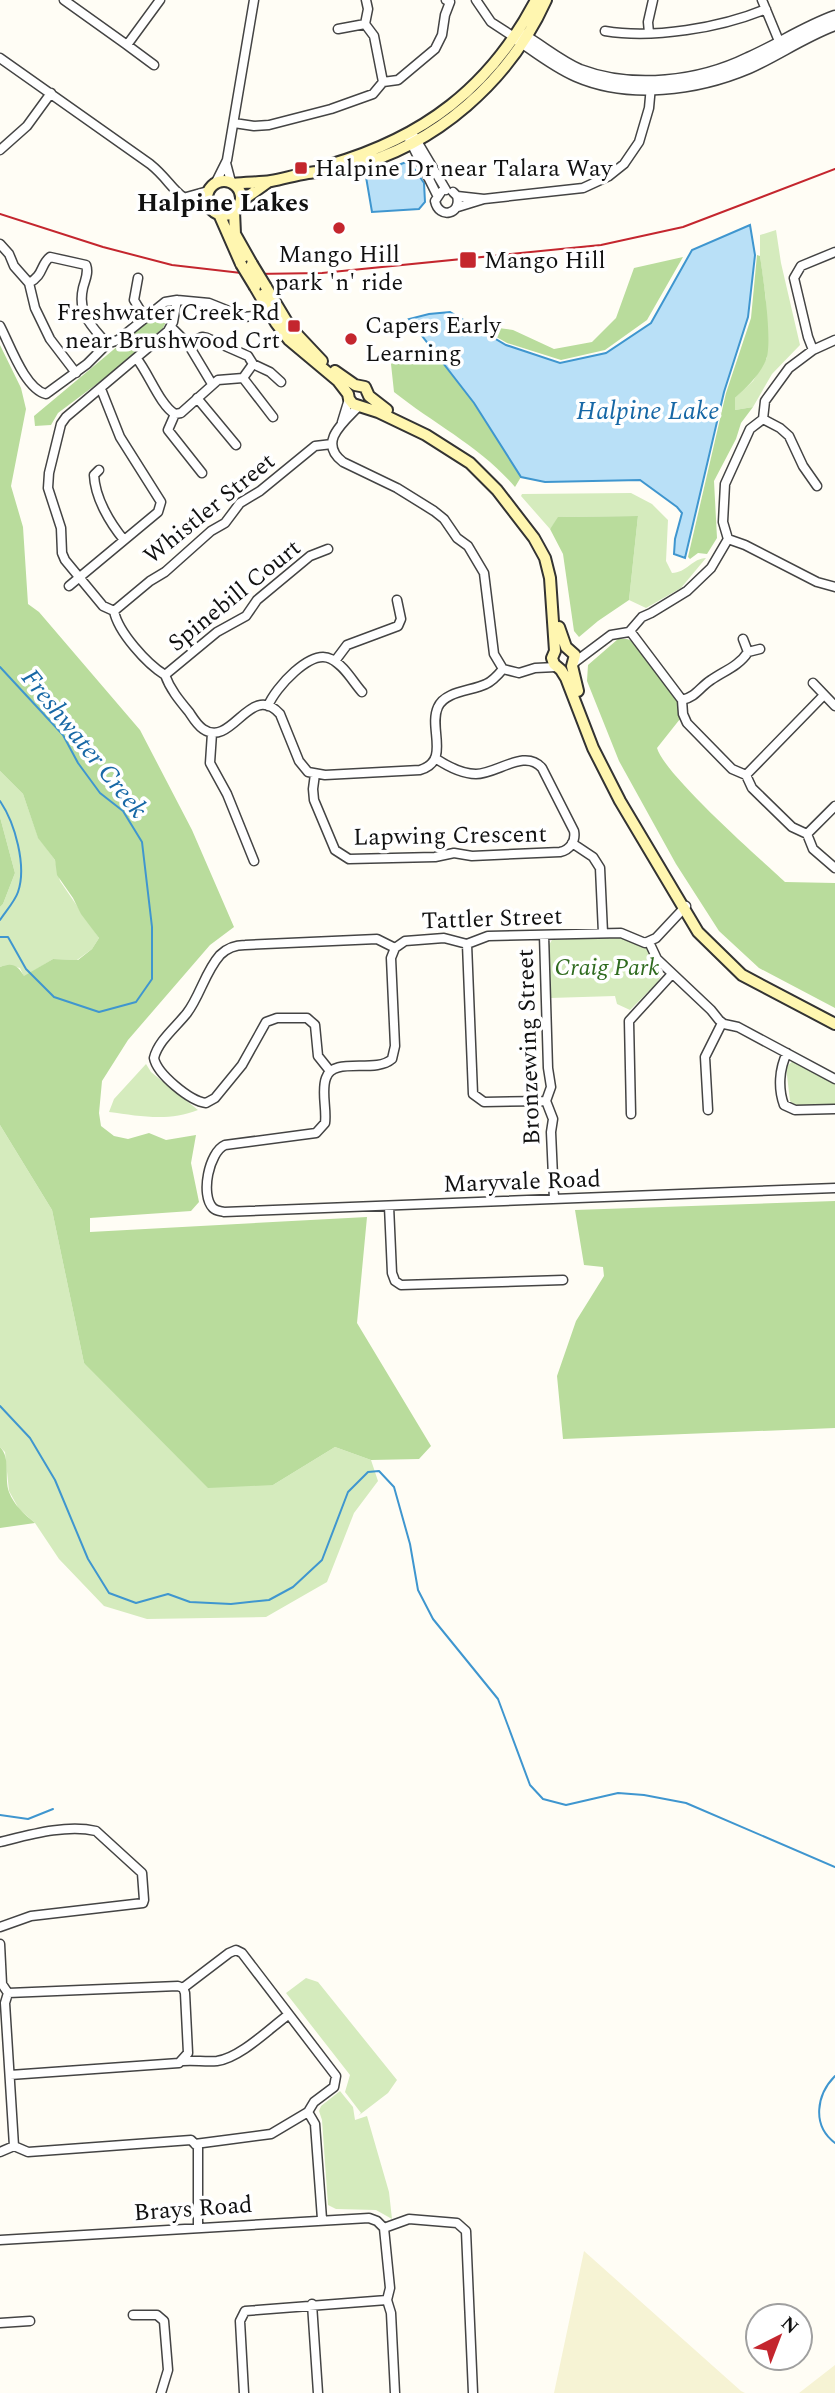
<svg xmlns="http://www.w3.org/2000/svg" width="835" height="2393" font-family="Spectral,serif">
  <rect width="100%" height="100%" fill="#fffdf5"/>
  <path fill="#f6f3d4" d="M584 2251 741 2391 745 2393H554Z
    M835 2365V2393H799Z"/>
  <path fill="#d5ebbd" d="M776 230 781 263 800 345 772 374 753 407 735 410V398L753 381 767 358 766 300 760 256V235Z
    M631 493 652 504 668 520 666 561 672 573C686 573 693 558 706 558L681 588 646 608 629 600 638 516 559 517 550 529 521 496 522 494Z
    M0 771 23 794 38 837 55 860 60 881 99 938 92 949 77 960 53 959 24 977 20 968 6 965 0 967V907L3 904 15 873 0 817Z
    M626 935 647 946 663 971 658 982 630 1010 617 1004 615 996 550 998 549 945 552 940Z
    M794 1060 835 1081V1105L797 1107 790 1101 786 1067Z
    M146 1064 151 1072 198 1110C168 1122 140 1116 109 1112L114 1099Z
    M0 1125 52 1210 84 1363 273 1485 335 1447 371 1460 378 1481 354 1513 327 1582 266 1617 147 1619 104 1606 59 1559 35 1523 19 1509 9 1491 5 1452 0 1447Z
    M306 1978 318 1982 397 2080 388 2093 358 2116 361 2113 345 2092 350 2075 286 1993Z
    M340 2091 353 2107 355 2120 367 2116 389 2192 392 2219 376 2210 336 2209 328 2205 322 2120 319 2111 321 2106Z"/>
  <path fill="#b9dc9c" d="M757 255 760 256C763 276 773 343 766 360 759 376 747 387 735 398V410L753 407 741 423 736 439 714 481 717 538 707 554 698 553 690 559 688 557 726 393 751 318Z
    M683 257 647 320 605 350 561 360 507 343 486 331 491 327 513 330 554 349 592 342 616 318 634 268Z
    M161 310 169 316 163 328 110 374 58 413 51 425 35 426 34 416Z
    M0 345 21 388 26 409 11 486 23 527 28 604 39 612 140 730 192 830 234 927 210 945 128 1040 102 1081 99 1113 101 1126 114 1136 128 1139 149 1133 166 1140 196 1135 191 1163 199 1202 191 1211 90 1218V1232L367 1217 357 1323 431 1446 419 1459 371 1460 335 1447 273 1485 208 1488 84 1363 52 1210 0 1125V967C13 962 18 966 24 976L53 959 78 960 92 949 99 938 81 914 73 898 57 875 55 860 38 838 23 794 0 771Z
    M408 348 437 353 474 403 521 477 515 487C481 447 434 424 394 392L391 364Z
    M638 516 629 600 598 621 579 637 574 631 563 554 550 529 558 517Z
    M618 639H627L637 643 678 701 680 719 657 748C664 774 760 859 785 882L835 883V1008L759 968 719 931 676 864 619 761 587 681 588 665Z
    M0 817 15 873 3 904 0 907Z
    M835 1201V1428L563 1439 557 1376 576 1321 604 1276 603 1267 584 1265 575 1210Z
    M0 1447C11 1458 4 1478 9 1492 14 1505 24 1514 35 1523L0 1528Z"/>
  <path fill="#b9e0f7" stroke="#3f96cf" stroke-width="2" d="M409 161 424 183 425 202 419 209 372 212 366 177Z
    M750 225 755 255 748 317 724 392 685 558 674 554 675 539 682 513 677 507 640 480 545 482 521 477 474 403 409 319 429 314 450 312 506 345 560 363 606 353 651 323 692 250Z"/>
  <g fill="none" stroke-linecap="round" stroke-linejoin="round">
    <path stroke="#3f96cf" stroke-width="2" d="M0 667 63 735 78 763 100 793 123 811 142 842 152 927V979L136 1002 99 1012 54 997 26 969 8 937H0
      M0 801C15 823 27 866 18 892 15 901 6 911 0 920
      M0 1406 30 1438 55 1480 88 1559 109 1593 136 1603 168 1594 190 1602 231 1604 269 1600 293 1587 322 1560 348 1492 368 1472 379 1471 394 1487 410 1544 418 1590 433 1619 498 1699 530 1785 543 1799 566 1805 618 1793 644 1795 686 1803 835 1867
      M0 1815 28 1819 53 1809
      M835 2076C817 2094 811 2125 835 2143"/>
    <defs>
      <path id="minor" d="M64 0 127 45 160 0
        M366 0 368 9 365 24 374 36 383 82
        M476 0 491 22 514 37
        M762 0 781 46
        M338 29 365 24
        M605 31C653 39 720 28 766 9
        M649 33 648 22 653 0
        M127 45 154 65
        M0 58 150 164C175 184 174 201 210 207
        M234 123 254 126 269 125 331 109 373 94 383 82 398 80 435 49 442 35 445 15 450 2 446 0
        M407 135 437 195
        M414 136 446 190
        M0 150 27 126 51 93
        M226 163 231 182
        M216 182 227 160 254 0
        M441 192 435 201C439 220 462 214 457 196
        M453 192 457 196 484 199
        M183 198 208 191
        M458 207 484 199 583 188 609 176 624 164 639 142 649 108 651 86
        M0 244 9 254 14 266 29 283 35 308 50 339 76 373
        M138 278 134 300 145 318
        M29 283C44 275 40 265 50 257L86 265C89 273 85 280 83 288 77 314 92 326 107 344
        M177 300 173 322 168 331 66 417 61 424 49 473 48 488 61 528 62 553 65 560 103 606 114 611C118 632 147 664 165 675 170 689 179 700 189 712 193 718 197 725 203 729 232 749 250 681 280 714L299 761 308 772 325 775 420 770C451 761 428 728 438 707 445 691 472 691 486 684 493 681 498 675 503 669
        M0 326C10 345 25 389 46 394L87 364 107 344 118 340 165 302 177 300 209 303 244 317 253 316 272 305
        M171 327 188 344 212 384
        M813 350 808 337 794 278 801 266 835 252
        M137 359C149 374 160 405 175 414L181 413 218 380 243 378 253 364 248 356 207 338 202 337 188 344
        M253 364 270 372 281 382
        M243 378 273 417
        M197 398 236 445
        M359 406C344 422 317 442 343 462L397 488 434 511 444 519 457 538 468 546 484 573 494 654 503 669 519 673 535 668 556 667
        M175 414 168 430 202 473
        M763 419 780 428 789 436 803 466 817 486
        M342 422 349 399
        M99 470 94 475C95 498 110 523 124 540
        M728 539 745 545 817 582 835 587
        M69 586 158 512 161 502 120 437 101 389
        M114 611 150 581 165 572 211 531 225 523 240 503 260 491 315 446 332 444
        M630 631 682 700 683 714 687 723 732 769 746 775 752 788 792 827 807 834 813 849 835 868
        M743 639 748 652 760 649
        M335 661 347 645 398 626 401 619 397 600
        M575 662 611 635 629 632 642 617 651 613 687 591 711 568 728 539 723 522 725 484 750 429 763 419 765 401 789 368 813 350 835 340
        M165 675 217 632 246 616 257 600 310 556 328 549
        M813 683 835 706
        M682 700C696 697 700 687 711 680 724 671 739 666 748 652
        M268 706C275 688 311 648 331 659 344 665 353 682 362 692
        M212 733 210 763 227 794 254 861
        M315 774 313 789 314 800 335 850 349 859 435 857 454 853 472 856 560 852C570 850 576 841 574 831L542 768C525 748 497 774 476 774 461 774 447 766 435 758
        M746 775 824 695
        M807 834 835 806
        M572 843 593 857 600 868 603 933
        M686 906 656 938 645 943 621 933 488 936 467 944 444 938 405 941 395 948 391 958 395 1046 392 1059C375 1074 333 1056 326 1078 321 1091 327 1109 325 1123L316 1133 225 1145C209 1152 200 1195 213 1208 216 1211 220 1211 224 1212L835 1188
        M544 935 548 1068 551 1087 546 1101 553 1119 551 1132 554 1199
        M649 942 657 959 711 1010 719 1020 724 1024 738 1027 835 1079
        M467 944 473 1094 484 1102 546 1101
        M787 1053C779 1069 778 1089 784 1105L795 1110 835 1109
        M330 1071 318 1056 315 1025 307 1018H277L266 1022 242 1065 215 1098 206 1103C190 1101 157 1074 154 1058 158 1041 176 1027 187 1013 200 996 205 972 220 955 227 948 235 945 245 945L377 939 395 948
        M708 1110 705 1057 722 1023
        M631 1114 629 1021 672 974
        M389 1206 392 1273 395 1281 401 1285 563 1280
        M0 1842C29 1835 66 1824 96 1831L142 1873 144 1900 143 1903 31 1916 0 1927
        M0 1944 2 1984 8 1993 5 2003 14 2146
        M183 1988 229 1953 236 1950 242 1953 336 2076 334 2087 314 2102 308 2112 315 2124 322 2219
        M8 1993 178 1986 183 1988 185 1993 188 2053 179 2063 10 2075
        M183 2061C194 2060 206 2062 217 2061 240 2058 269 2029 288 2015
        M195 2144 271 2134 308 2112
        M0 2152 14 2146 28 2152 191 2140 198 2147V2228
        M384 2228 409 2219 457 2223 466 2231 473 2393
        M384 2228 390 2288 387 2300 391 2313 395 2393
        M0 2240 369 2218 377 2221 384 2228
        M312 2304 318 2393
        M133 2315H157L164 2321 168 2370 161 2393
        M0 2323 30 2321
        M244 2393 240 2321 245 2311 387 2300"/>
      <path id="tertiary" d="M521 34C541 45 559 61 580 70 633 90 699 82 748 58 778 45 804 27 835 16
        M517 39C536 52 555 67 576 76 629 99 697 90 749 68 778 55 805 36 835 25"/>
      <path id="secondary" d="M329 165C423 138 490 88 536 0
        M207 198a17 17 0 1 1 34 0a17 17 0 1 1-34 0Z
        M234 184C246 182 259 183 271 181 283 179 295 175 308 173 322 171 336 171 350 167 436 146 510 80 546 0
        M240 202 268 182
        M234 211 235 234 252 264
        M219 214 241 264
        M255 287 276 323 289 340 338 381 348 394 349 399 353 404 378 412 426 435 470 463 497 490 534 538 545 558 550 578 555 651 552 658 554 664 561 670 566 678 593 748 620 801 698 932 742 975 835 1024
        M266 287 290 327 322 361
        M335 371 355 385 365 387 369 396 387 410
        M559 627 566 647 575 655 572 666 578 691"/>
    </defs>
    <use href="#minor" stroke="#444" stroke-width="11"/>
    <use href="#tertiary" stroke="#444" stroke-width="13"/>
    <use href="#secondary" stroke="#333" stroke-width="14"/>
    <use href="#minor" stroke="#fff" stroke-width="8"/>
    <use href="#tertiary" stroke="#fff" stroke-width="10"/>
    <use href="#secondary" stroke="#fff6b0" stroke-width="10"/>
    <path stroke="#c4262e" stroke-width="2" d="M0 214 103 247 172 265 250 274 322 273 601 245 683 227 835 169"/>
    <defs>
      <path id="secondary-bridge" d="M241 264 255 287
        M252 264 266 287"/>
    </defs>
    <use href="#secondary-bridge" stroke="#333" stroke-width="14" stroke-linecap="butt"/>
    <use href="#secondary-bridge" stroke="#fff6b0" stroke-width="10"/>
  </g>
  <g fill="#c4262e" stroke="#fff" stroke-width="2.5">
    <rect x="294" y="161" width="14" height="14" rx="3.5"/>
    <circle cx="339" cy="228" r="7"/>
    <rect x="459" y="251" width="18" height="18" rx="3.5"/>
    <rect x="287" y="319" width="14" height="14" rx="3.5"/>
    <circle cx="351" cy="339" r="7"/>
  </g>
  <g text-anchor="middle" stroke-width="7" stroke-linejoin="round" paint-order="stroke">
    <g font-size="24" fill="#111" stroke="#fff" text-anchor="start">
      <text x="315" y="176">Halpine Dr near Talara Way</text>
      <text x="339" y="262" text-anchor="middle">Mango Hill<tspan x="339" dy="28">park 'n' ride</tspan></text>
      <text x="484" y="268">Mango Hill</text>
      <text x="280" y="320" text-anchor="end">Freshwater Creek Rd<tspan x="280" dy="28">near Brushwood Crt</tspan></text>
      <text x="365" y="333">Capers Early<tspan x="365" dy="28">Learning</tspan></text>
    </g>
    <g font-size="24" fill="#111" stroke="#fff">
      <text transform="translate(209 508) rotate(-39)" y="8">Whistler Street</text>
      <text transform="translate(234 595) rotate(-39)" y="8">Spinebill Court</text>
      <text transform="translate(450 835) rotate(-1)" y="8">Lapwing Crescent</text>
      <text transform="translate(492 918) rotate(-2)" y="8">Tattler Street</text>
      <text transform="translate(528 1047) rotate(-92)" y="8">Bronzewing Street</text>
      <text transform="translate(522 1181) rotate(-2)" y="8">Maryvale Road</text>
      <text transform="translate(193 2208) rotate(-4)" y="8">Brays Road</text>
    </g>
    <g font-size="24" font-style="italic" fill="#2f6b1f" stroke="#fff">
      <text x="607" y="975">Craig Park</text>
    </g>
    <g font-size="26" font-weight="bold" fill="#111" stroke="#fff">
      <text x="223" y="211">Halpine Lakes</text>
    </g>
    <g font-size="26" font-style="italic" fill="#1768a6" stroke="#fff">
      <text x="648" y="419">Halpine Lake</text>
      <text transform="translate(85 743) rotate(51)" y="9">Freshwater Creek</text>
    </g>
  </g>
  <g transform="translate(779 2337) rotate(42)"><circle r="33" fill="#ffffff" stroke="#a0a0a0" stroke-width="2"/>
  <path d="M0-5L12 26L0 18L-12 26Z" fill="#c4262e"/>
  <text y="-10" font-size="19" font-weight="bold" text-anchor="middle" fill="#111111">N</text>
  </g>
</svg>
